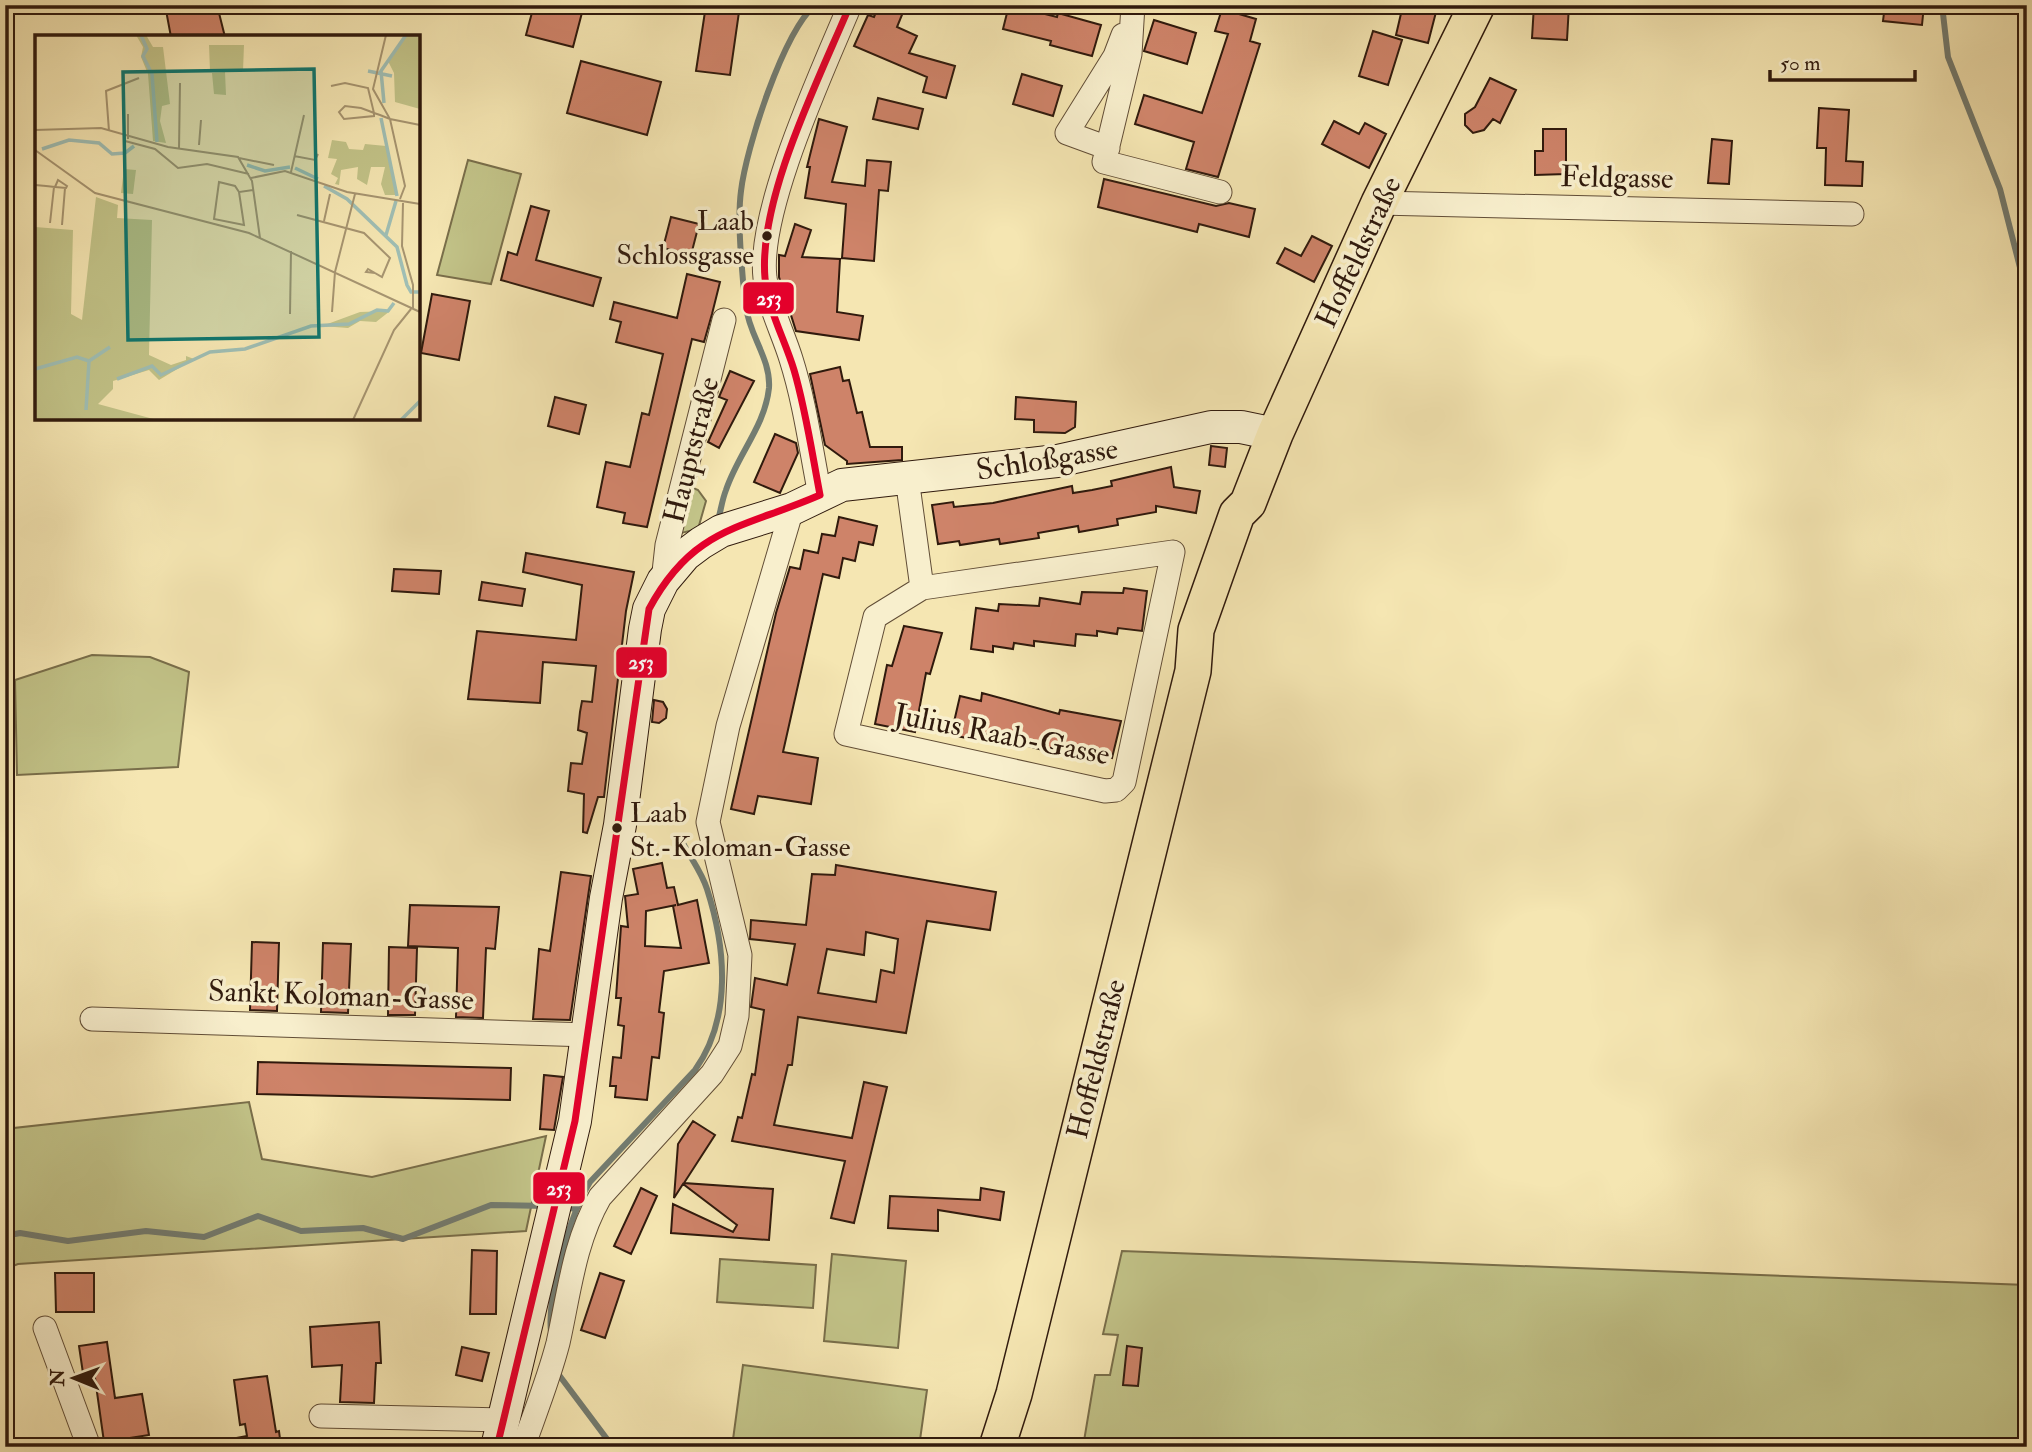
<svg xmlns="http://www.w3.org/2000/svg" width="2032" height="1452" font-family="'IM FELL Double Pica',serif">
  <rect width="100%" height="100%" fill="#f5e6b2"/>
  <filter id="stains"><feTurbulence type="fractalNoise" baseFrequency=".00286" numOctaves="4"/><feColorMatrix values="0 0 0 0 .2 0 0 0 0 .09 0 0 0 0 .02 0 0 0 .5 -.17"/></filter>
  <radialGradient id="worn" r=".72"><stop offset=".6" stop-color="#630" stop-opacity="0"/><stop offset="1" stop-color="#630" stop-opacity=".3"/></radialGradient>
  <path fill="#c2c388" stroke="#796e4a" stroke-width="2" d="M468 160 521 174 491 284 437 275Z
    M691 487 698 490 706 501 698 529 677 534Z
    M92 655 150 657 189 672 178 767 17 775 15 680Z
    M249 1102 262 1159 372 1177 546 1136 526 1231 18 1264 5 1269V1129Z
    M1122 1251 2027 1285V1447H1083L1095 1375H1110L1118 1335 1103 1334Z
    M832 1254 906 1261 898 1348 824 1341Z
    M720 1259 816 1265 813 1308 717 1302Z
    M743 1365 927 1390 919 1447H732Z"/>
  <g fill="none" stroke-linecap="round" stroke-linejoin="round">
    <path stroke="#737c71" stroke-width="6" d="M1942 5 1948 57 2000 189 2027 295
      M718 520C721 510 722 500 726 490 738 454 765 426 769 388 771 359 749 335 746 307 742 277 737 220 741 191 746 148 783 33 815 5
      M564 1207 576 1209
      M5 1236 20 1233 68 1241 146 1231 204 1237 258 1216 301 1231 363 1228 403 1239 491 1205 547 1206
      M551 1332C547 1294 570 1215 590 1182L695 1070C732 1018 726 948 707 889 701 870 688 855 680 837
      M559 1375 613 1447"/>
  </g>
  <path fill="#ce8369" stroke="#301a0d" stroke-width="2" fill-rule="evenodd" d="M165 5H217L225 37H171Z
    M534 5H584L573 47 526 35Z
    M706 5H740L730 75 696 71Z
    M879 5H906L897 27 917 36 909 53 955 66 946 98 923 92 927 77 854 46 868 15 874 17Z
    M1009 5 1057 17 1058 13 1101 25 1092 56 1050 45 1051 41 1003 29Z
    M1403 5 1436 12 1428 43 1396 35Z
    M1534 5H1569L1567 40 1532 38Z
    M1885 5H1924L1922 25 1883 21Z
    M1222 9 1256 19 1250 41 1260 44 1218 177 1186 169 1194 142 1135 124 1144 95 1202 113 1228 34 1215 31Z
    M1154 20 1196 33 1187 64 1144 51Z
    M1373 31 1402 40 1388 85 1359 76Z
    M581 61 661 82 647 135 567 113Z
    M1022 74 1062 86 1053 116 1013 104Z
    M1490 78 1516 90 1500 123 1493 119 1484 130 1473 133 1465 125V114L1475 107Z
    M878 98 923 109 918 129 873 119Z
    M1819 108 1849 110 1846 161 1863 162 1862 186 1825 185 1826 148H1817Z
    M819 119 847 127 832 182 865 186 867 160 891 162 888 191 879 190 874 261 842 258 846 204 805 198 810 167H807Z
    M1334 121 1359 134 1365 123 1386 134 1369 168 1322 144Z
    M1543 129H1566V174L1535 175V151H1543Z
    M1712 139 1732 141 1729 184 1708 183Z
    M1104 179 1216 206 1229 203 1255 209 1249 237 1199 224 1197 232 1098 207Z
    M531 206 549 211 536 260 601 278 593 306 501 280 508 252 517 255Z
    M671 217 699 224 691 255 663 248Z
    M795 224 811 230 802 257 840 259 837 312 863 316 859 340 796 331 779 277V255L785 256Z
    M1312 236 1332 246 1314 282 1277 263 1285 248 1301 256Z
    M687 274 720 282 712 314 704 342 692 339 647 527 623 523 625 513 597 507 606 462 630 467 642 413 649 415 663 354 616 342 621 322 610 319 614 302 677 318Z
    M432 294 470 301 459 360 421 353Z
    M840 367 843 381 849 380 857 413 862 412 870 447H902V460L847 464V461L825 445 810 374Z
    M730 371 754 381 719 448 708 442 727 400 719 397Z
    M555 397 586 405 579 434 548 426Z
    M1016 397 1076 402 1075 427 1065 433 1034 432V420L1015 419Z
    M775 434 796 443 798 453 780 493 754 482Z
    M1211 446 1227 448 1225 467 1209 465Z
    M1171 467 1174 487 1200 491 1196 513 1156 506V512L1117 519 1118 525 1079 532 1078 526 1038 533 1039 538 1000 544 999 539 960 545 959 541 938 544 932 505 953 502 954 507 993 503 1072 486 1073 493 1092 490 1112 486 1111 481Z
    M839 517 877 526 873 545 859 542 855 561 843 558 839 578 823 574 783 752 818 758 811 804 758 796 754 814 731 809 776 613 790 567 800 569 804 550 818 553 822 534 835 536Z
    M526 553 634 572 626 611 604 797H598L587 833 583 832 584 794 568 791 571 763 582 764 587 733 578 730 580 712 582 701 592 702 596 666 543 662 540 703 468 699 477 631 576 640 582 585 523 572Z
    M394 569 441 571 439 594 392 591Z
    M482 582 525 589 522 606 479 600Z
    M1124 588 1147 591 1142 631 1118 628 1117 634 1097 631V636L1076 634 1075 646 1034 641V646L1014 643 1013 649 993 646V652L971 649 976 608 998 611 999 604 1039 606 1040 598 1080 604 1082 592 1123 593Z
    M904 626 942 633 930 674 926 673 915 732 875 724 887 665 892 666Z
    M982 693 1059 714 1060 710 1121 721 1112 758 1092 753 1091 757 1051 748 1050 752 974 731 972 739 951 735 960 696 981 701Z
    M654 700 663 702 667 709 666 718 659 723 652 722Z
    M662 863 667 888 674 887 678 905 697 900 709 963 664 971 659 1012 664 1013 659 1058 652 1057 647 1100 615 1097 616 1086H610L613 1057 621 1058 624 1026 618 1025 621 998H616L621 926 628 927 625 896 638 894 633 869ZM676 905 673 906 681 948 645 946 646 911Z
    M836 865 996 892 990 930 927 921 906 1033 798 1017 792 1065H788L774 1125 852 1138 864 1082 887 1087 854 1223 831 1218 845 1161 732 1141 738 1117 742 1118 752 1074 755 1075 764 1010 751 1007 755 978 787 985 795 944 750 939 751 920 806 925 812 874 835 875ZM866 932 898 939 894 973 881 970 876 1002 818 993 827 949 864 955Z
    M561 872 591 876 570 1020 533 1019 539 949 550 951Z
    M410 905 499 907 495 949 486 948 483 1018 456 1017 458 948 408 946Z
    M252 942 279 943 277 1011 250 1010Z
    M323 943 351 944 348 1013 321 1012Z
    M389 947 417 948 415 1015H388Z
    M258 1062 511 1068 510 1100 257 1094Z
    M544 1075 563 1077 554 1130 540 1129Z
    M693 1121 715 1135 684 1183 773 1189 769 1240 671 1233 673 1204 733 1232 737 1225 683 1184 674 1198 678 1144Z
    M641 1188 657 1196 631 1254 614 1246Z
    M981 1188 1004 1192 1000 1220 938 1210V1231L888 1228 890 1196 980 1200Z
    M472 1250 497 1251 496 1314H470Z
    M55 1273H94V1312H56Z
    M600 1273 624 1281 605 1338 581 1330Z
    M379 1322 381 1363H376L374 1403 340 1402 342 1365 312 1367 310 1327Z
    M107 1342 115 1398 142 1394 149 1435 104 1442 95 1378 84 1380 79 1346Z
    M1127 1346 1142 1348 1138 1386 1123 1385Z
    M462 1347 489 1353 482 1381 456 1375Z
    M267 1376 276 1432 279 1431 281 1447H237L236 1438 247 1436 245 1424 240 1425 234 1380Z"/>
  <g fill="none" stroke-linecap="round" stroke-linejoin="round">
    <defs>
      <path id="street" d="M1133 5 1130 54 1104 162 1220 192
        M1108 148 1067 133 1115 56 1123 35
        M1379 203 1852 214
        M907 478 922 588 1173 552 1124 782 1116 790 1105 791 846 734 875 617 922 588
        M820 495C811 450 805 403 791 359 783 333 769 306 765 278 757 211 823 70 850 5
        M663 581 667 545 724 320
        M92 1019 589 1035
        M45 1328 89 1447
        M321 1416 505 1420
        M523 1447C535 1413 549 1378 558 1343 569 1294 574 1242 600 1197L712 1074 730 1046 737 1016 740 955 708 822 728 726 792 509"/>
      <path id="secondary" d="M497 1447 575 1121 606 898 620 825 645 629 649 609 663 581 685 555 701 543 721 531 792 509 842 485 1057 461 1211 427H1241L1275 434"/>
      <path id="primary" d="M997 1447 1014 1394 1193 671 1196 630 1237 514 1248 503 1275 434 1379 203 1477 5"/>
    </defs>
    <use href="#street" stroke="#614d36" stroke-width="25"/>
    <use href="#secondary" stroke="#301a0d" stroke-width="34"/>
    <use href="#primary" stroke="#301a0d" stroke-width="38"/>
    <use href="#street" stroke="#f8efcd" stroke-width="23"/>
    <use href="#secondary" stroke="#f8efcd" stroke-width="32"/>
    <use href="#primary" stroke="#f5e6b2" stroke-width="35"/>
    <defs>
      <path id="bus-1" d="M820 495C812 453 806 411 794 370 785 340 768 310 765 278 758 199 819 79 850 5
        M497 1447 575 1121 649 609C693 527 742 529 820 495"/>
    </defs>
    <use href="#bus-1" stroke="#f8efcd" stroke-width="12"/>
    <use href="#bus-1" stroke="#e4002b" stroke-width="7"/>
  </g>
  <g fill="#301a0d" stroke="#f8efcd" stroke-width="2.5">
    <circle cx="767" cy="236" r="6"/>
    <circle cx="617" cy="828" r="6"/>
  </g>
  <g text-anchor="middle" stroke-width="7" stroke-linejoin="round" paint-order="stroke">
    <g font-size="28" fill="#301a0d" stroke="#f8efcd" text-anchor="end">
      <text x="754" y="230">Laab<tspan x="754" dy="34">Schlossgasse</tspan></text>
      <text x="630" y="822" text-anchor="start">Laab<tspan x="630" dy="34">St.-Koloman-Gasse</tspan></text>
    </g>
    <g font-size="30" fill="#301a0d" stroke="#f8efcd">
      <text transform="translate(1617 177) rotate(1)" y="10">Feldgasse</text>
      <text transform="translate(1358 252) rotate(-65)" y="10">Hoffeldstraße</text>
      <text transform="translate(691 450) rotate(-76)" y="10">Hauptstraße</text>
      <text transform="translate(1047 459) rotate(-9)" y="10">Schloßgasse</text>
      <text transform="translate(1002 734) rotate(11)" y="10">Julius Raab-Gasse</text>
      <text transform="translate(341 995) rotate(2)" y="10">Sankt Koloman-Gasse</text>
      <text transform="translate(1096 1059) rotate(-76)" y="10">Hoffeldstraße</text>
    </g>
  </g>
  <g transform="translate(35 35)">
    <rect width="385" height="385" fill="#f5e6b2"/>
    <path d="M101 0H111L118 12H128L135 69 127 71 125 86 131 108 118 106 113 39 106 22 108 12ZM372 0H385V74L360 67 359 38 353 26ZM174 10H209L208 36H175ZM190 37 191 60 179 59 177 38ZM297 105 311 107 314 114 328 115 330 109 351 111 361 160H350L346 149 350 132H336L332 150 322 144 323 132 306 135 304 150 300 149 303 143 296 139 302 124 293 123ZM89 134 101 135 98 159 86 158ZM61 162 83 170 82 183 117 185 114 320 136 330 151 325V321L159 324 124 345 114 335 78 346V354L63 369 122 385H0V192L38 195 36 279 47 285ZM355 276 341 287 325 286 313 293 287 291 325 277Z" fill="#c2c388"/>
    <path fill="none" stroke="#9fbeb4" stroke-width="3.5" d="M106 0 112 14 108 21 117 39 122 107M333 36 357 41M349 68 346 36 371 0M346 83 362 161M7 114 34 105 64 108 77 119 90 118 99 111M212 130 230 136 255 132M260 133 283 144M289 151 312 164 362 212 372 250 376 257H385M351 200 361 166M0 334 42 322 54 326 75 312M82 344 117 331 126 340 175 317 210 314 276 291 314 289 342 275 353 276 359 268M51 375 54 326M366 385 385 366"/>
    <path fill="none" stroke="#a69470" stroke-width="2" d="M351 0 338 54 355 84 370 151 365 164M296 51 310 48 333 53 339 78V81L309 84 304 77 310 71 326 73 334 76 339 78 345 80 355 84 385 90M0 95 66 93 133 112 203 122 217 146 225 203M74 96 71 56 104 43M93 104V79M90 106 120 114 143 133 172 129 214 139M164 110 166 85M144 114 145 48M0 115 60 158 214 198 385 277M259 121 280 125 283 119M204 123 239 130M256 137 269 80M216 143 250 136 312 157 385 169M0 150 11 151 20 152 31 153 32 151 23 145 20 152M204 157 200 151 184 147 179 184 209 190 204 157 218 155M368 168 367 211 378 250V274M262 180 329 198 355 223 347 242 333 234 331 237 340 238M289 186 295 159M15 188 19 152M27 190 30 153M297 277 300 237 320 159M255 279 256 216M318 385 359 295 376 274"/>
    <path fill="#0f766e" fill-opacity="0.15" stroke="#0f766e" stroke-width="3.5" d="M279 34 284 302 93 305 88 37Z"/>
    <rect width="385" height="385" fill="none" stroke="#301a0d" stroke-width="3.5"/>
  </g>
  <g stroke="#f8efcd" stroke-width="2.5">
    <rect x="742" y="281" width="53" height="34" rx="7" fill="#e4002b"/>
    <rect x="615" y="646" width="53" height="33" rx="7" fill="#e4002b"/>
    <rect x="532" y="1171" width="54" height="34" rx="7" fill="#e4002b"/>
  </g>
  <g font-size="19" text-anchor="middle" font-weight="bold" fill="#fff">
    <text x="769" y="305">253</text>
    <text x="641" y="669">253</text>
    <text x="559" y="1195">253</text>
  </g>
  <rect width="2032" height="1452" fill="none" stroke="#f5e6b2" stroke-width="28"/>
  <rect x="7" y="7" width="2018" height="1438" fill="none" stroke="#301a0d" stroke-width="3.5"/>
  <rect x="14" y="14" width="2004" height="1424" fill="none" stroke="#301a0d" stroke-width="2"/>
  <g transform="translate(74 1378) rotate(271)" stroke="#f8efcd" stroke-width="5" paint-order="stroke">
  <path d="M0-5L12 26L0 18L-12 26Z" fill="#301a0d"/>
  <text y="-10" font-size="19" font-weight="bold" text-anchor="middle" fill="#301a0d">N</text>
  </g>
  <path d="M1770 70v10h145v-10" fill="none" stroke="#301a0d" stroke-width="3.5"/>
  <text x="1780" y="70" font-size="21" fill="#301a0d" stroke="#f8efcd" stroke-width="5" paint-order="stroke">50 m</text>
  <rect width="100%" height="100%" filter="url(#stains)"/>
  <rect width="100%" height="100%" fill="url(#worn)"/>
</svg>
